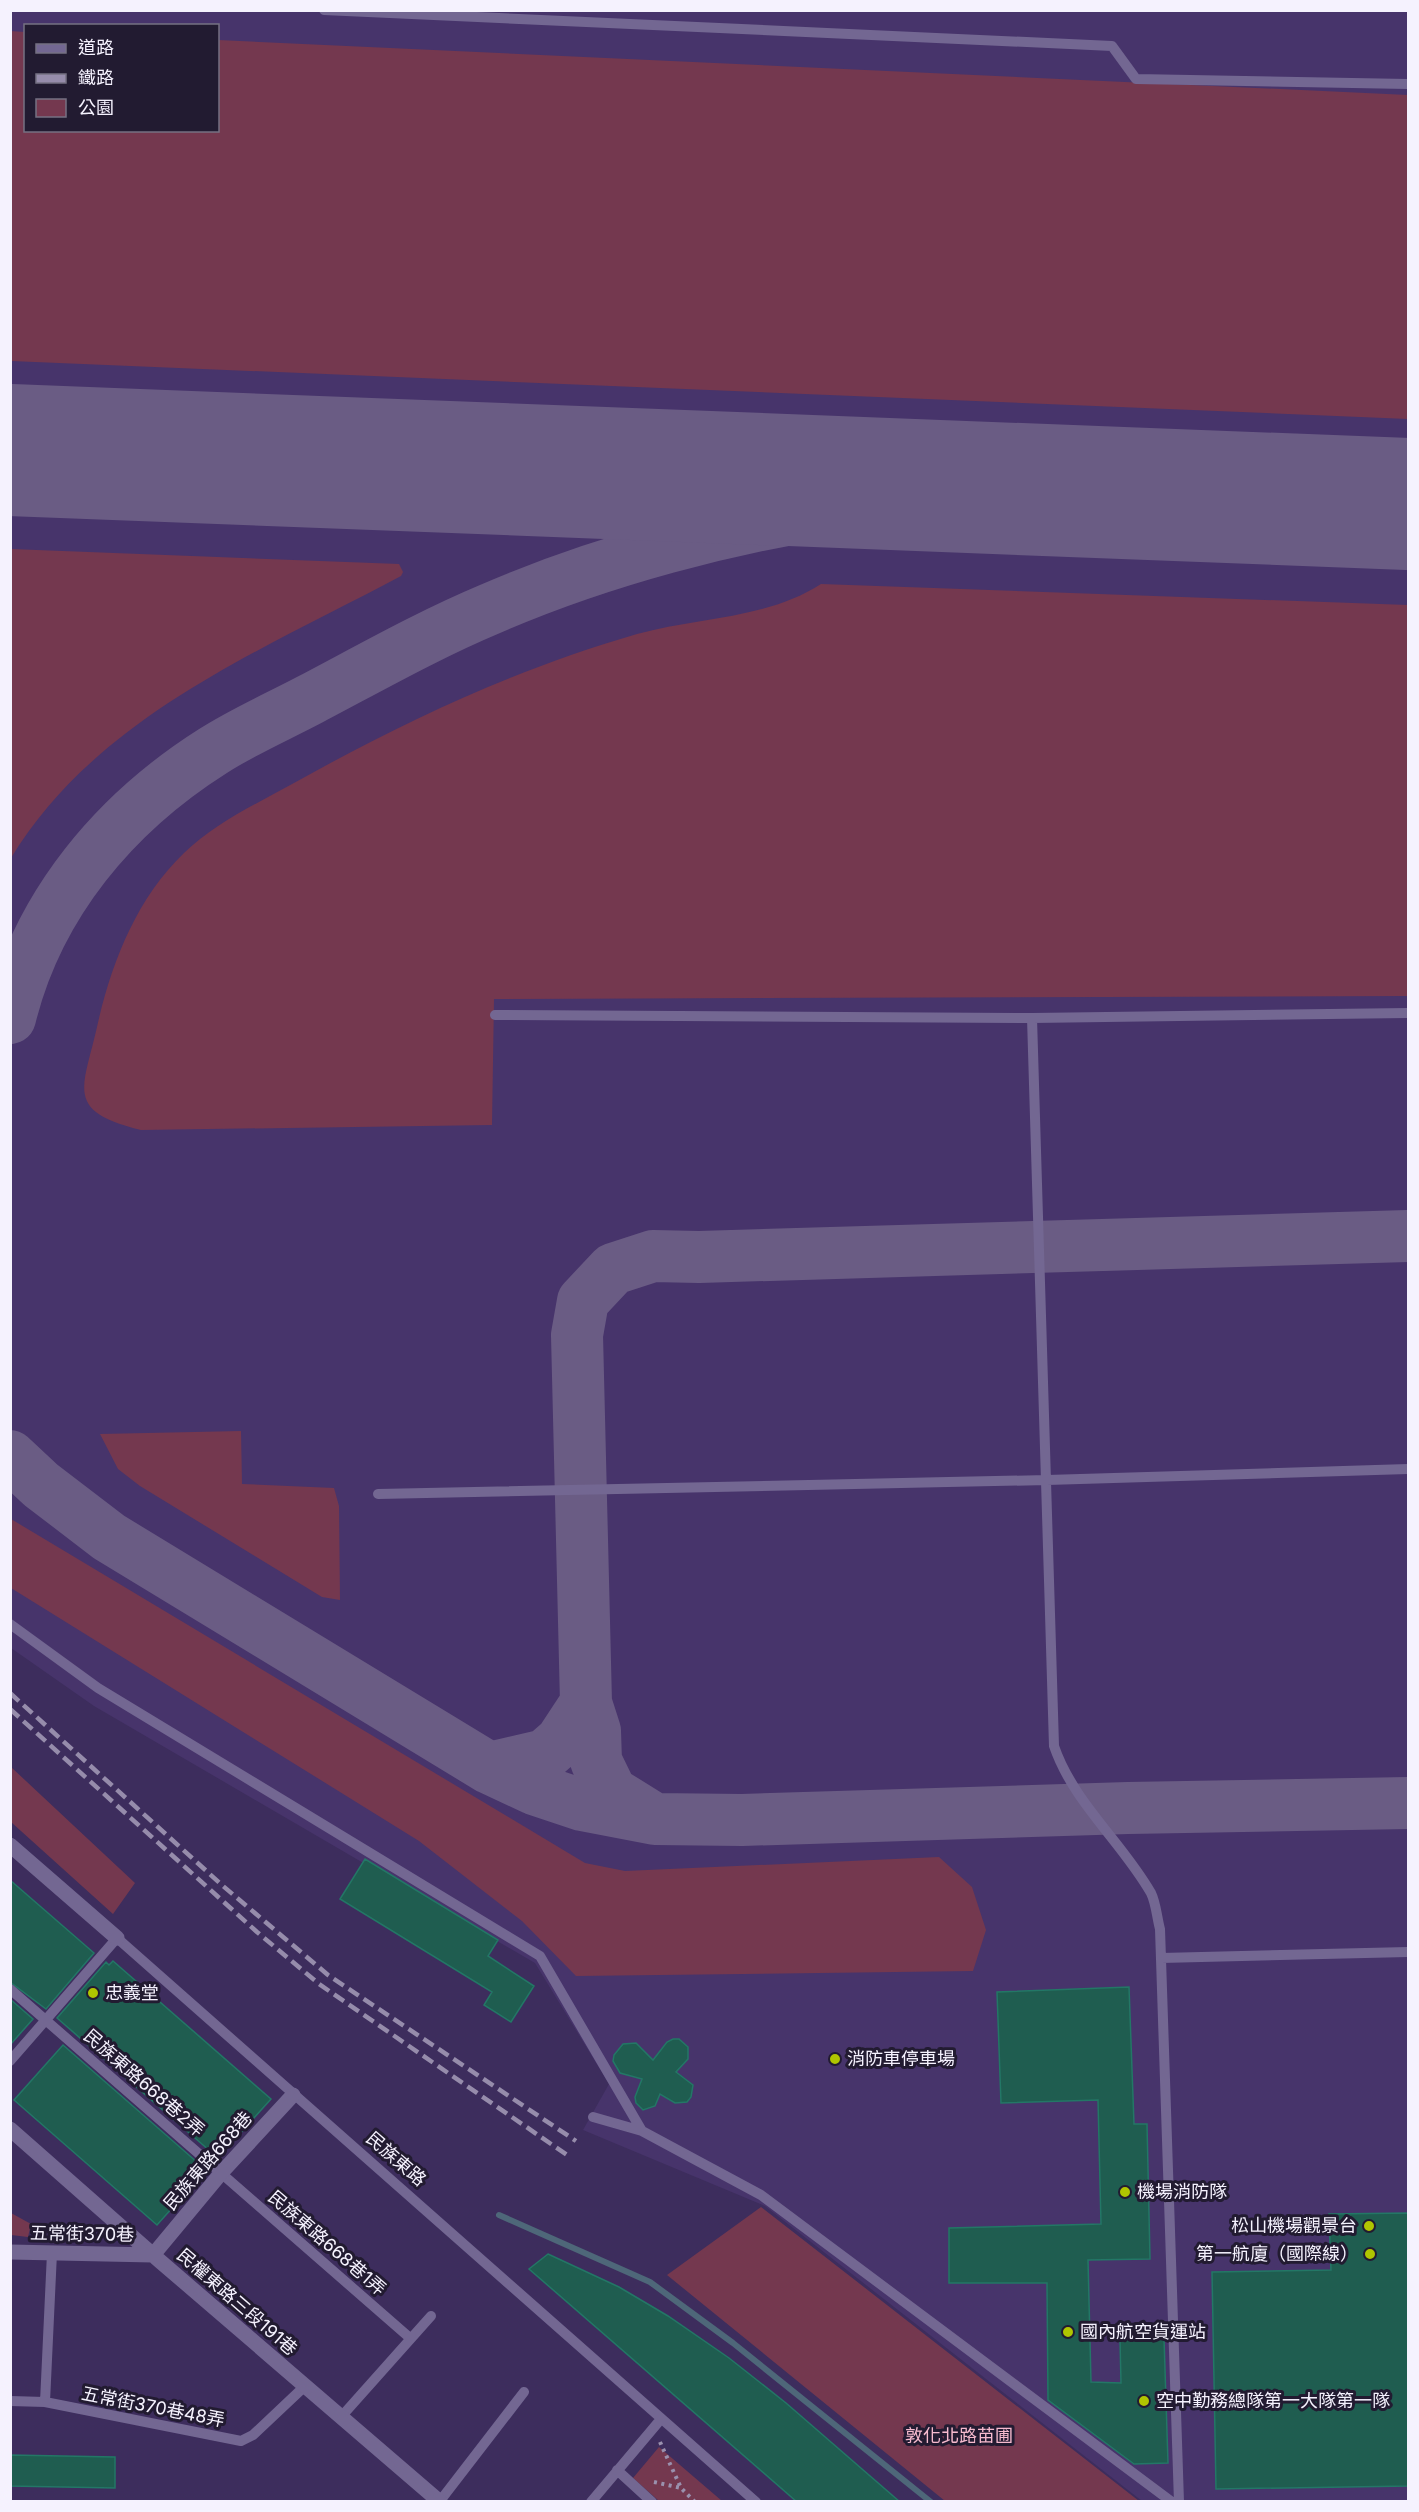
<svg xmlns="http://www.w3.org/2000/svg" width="1419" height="2512" font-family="Inter,'Noto Sans TC',sans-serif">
  <rect width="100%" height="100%" fill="#3d2d5d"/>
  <path fill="#47346b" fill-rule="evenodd" d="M11 11H1408V2501H1142L765 2206 583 2130 609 2084 535 1963 94 1706 11 1648ZM26 26H218V130H26Z"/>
  <path fill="#74384f" d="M10 31 25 32 26 130H218V40L1408 95V419L11 361Z
    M11 549 399 564 403 572 401 576C261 651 97 716 11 858Z
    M821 584 1408 605V996L494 999 492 1125 141 1130C64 1111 83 1089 97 1027 111 964 136 899 184 853 215 823 256 804 294 783 403 722 516 669 637 634 698 617 767 619 821 584Z
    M241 1431 242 1484 334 1488 339 1506 340 1600 322 1597 140 1486 118 1469 100 1434Z
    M11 1519 585 1863 625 1871 939 1857 972 1887 986 1930 973 1971 576 1976 522 1921 419 1841 11 1588Z
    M11 1767 135 1883 113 1914 11 1822Z
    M761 2207 1139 2501H945L667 2275Z
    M11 2213 31 2224 28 2237 11 2235Z
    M659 2447 722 2501H659L633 2478Z"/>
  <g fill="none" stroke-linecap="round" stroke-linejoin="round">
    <path stroke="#4e6779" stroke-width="6" d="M499 2215 650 2282 733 2343 931 2502"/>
    <path stroke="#6a5c84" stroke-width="52" d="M10 1018C38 904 115 813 213 751 244 731 279 716 311 699 370 668 428 635 490 609 600 561 732 526 851 509 895 503 941 502 986 499 1023 496 1061 492 1098 492 1201 494 1305 505 1408 511
      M10 1456 41 1485 109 1537 489 1768 534 1789 582 1805 655 1819 742 1820 1128 1808 1408 1803
      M489 1768 545 1755 561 1741 586 1703
      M653 1818 611 1792 596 1761 595 1731 586 1703 577 1335 583 1301 613 1269 653 1256 699 1257 1408 1236"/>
    <path stroke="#6a5c84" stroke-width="132" d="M10 450 1408 504"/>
  </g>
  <path fill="#1f5d50" stroke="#237766" stroke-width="1.5" d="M365 1859 498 1940 488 1956 534 1986 511 2022 484 2005 492 1992 340 1899Z
    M10 1880 94 1953 46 2009 10 1982Z
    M113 1961 271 2099 218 2158 57 2018 106 1962 109 1965Z
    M1129 1987 1134 2124H1147L1150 2259 1088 2260 1091 2382 1121 2383 1120 2340 1164 2338 1168 2463 1134 2464 1048 2400 1047 2283H949V2228L1101 2224 1098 2100 1001 2103 997 1992Z
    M10 1999 33 2019 10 2045Z
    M673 2039H679L688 2047V2059L676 2072 693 2085 691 2097 687 2102 675 2103 660 2094 655 2106 643 2110 636 2103 635 2097 642 2079 620 2073 613 2061 614 2055 623 2044 636 2043 653 2060 667 2042Z
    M63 2045 206 2170 157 2225 14 2100Z
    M1408 2213V2486L1216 2489 1212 2272 1331 2270 1329 2214Z
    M548 2254 619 2287 668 2316 729 2358 786 2403 900 2502H797L529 2269Z
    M10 2455 115 2457V2488L10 2486Z"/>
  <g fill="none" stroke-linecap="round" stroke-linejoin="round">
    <path stroke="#9a91ae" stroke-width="4" stroke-dasharray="3 4.5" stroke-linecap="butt" d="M660 2442 681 2488 695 2502
      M654 2482 681 2488"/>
    <path stroke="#736792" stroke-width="10" d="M324 10 1112 46 1136 79 1408 84
      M495 1015 1032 1018 1408 1013
      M1032 1018 1054 1746C1073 1802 1122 1842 1151 1893 1156 1903 1157 1918 1160 1929L1179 2502
      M378 1494 1047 1480 1408 1469
      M10 1624 98 1688 540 1956 642 2131 761 2195 1172 2502
      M1161 1958 1408 1952
      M10 1989 410 2338
      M10 2061 117 1938 756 2502
      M593 2117 642 2131
      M10 2401 45 2402 241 2441 253 2435 305 2386
      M45 2402 52 2253
      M341 2417 431 2316
      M617 2470 652 2502
      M440 2501 524 2392
      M591 2502 661 2419"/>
    <path stroke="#736792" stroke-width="15" d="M10 1845 117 1938
      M10 2129 161 2262 440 2502
      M10 2252 153 2255 222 2172 293 2095"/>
    <path stroke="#968cab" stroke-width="4.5" stroke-dasharray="12 6" stroke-linecap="butt" d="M10 1693 223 1886 328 1975 576 2141
      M10 1709 257 1932 319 1984 567 2155"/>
  </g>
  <g fill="#b0c501" stroke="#221b31" stroke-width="2">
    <circle cx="93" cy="1993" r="6"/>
    <circle cx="835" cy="2059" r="6"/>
    <circle cx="1125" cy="2192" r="6"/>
    <circle cx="1369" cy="2226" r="6"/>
    <circle cx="1370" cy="2254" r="6"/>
    <circle cx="1068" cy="2332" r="6"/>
    <circle cx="1144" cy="2401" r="6"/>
  </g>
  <g text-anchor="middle" stroke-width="6" stroke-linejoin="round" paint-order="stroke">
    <g font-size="18" fill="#f5f2fe" stroke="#221b31" text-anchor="start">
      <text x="105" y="1999">忠義堂</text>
      <text x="847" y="2065">消防車停車場</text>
      <text x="1137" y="2198">機場消防隊</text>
      <text x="1357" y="2232" text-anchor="end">松山機場觀景台</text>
      <text x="1358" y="2260" text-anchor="end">第一航廈（國際線）</text>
      <text x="1080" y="2338">國內航空貨運站</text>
      <text x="1156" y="2407">空中勤務總隊第一大隊第一隊</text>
    </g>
    <g font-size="18" fill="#f5f2fe" stroke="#221b31">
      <text transform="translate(144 2083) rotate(41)" y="6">民族東路668巷2弄</text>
      <text transform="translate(396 2159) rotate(41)" y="6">民族東路</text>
      <text transform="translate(208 2161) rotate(-49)" y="6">民族東路668巷</text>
      <text transform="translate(82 2234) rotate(1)" y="6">五常街370巷</text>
      <text transform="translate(327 2243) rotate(41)" y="6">民族東路668巷1弄</text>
      <text transform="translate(237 2302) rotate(41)" y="6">民權東路三段191巷</text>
      <text transform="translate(153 2407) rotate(11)" y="6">五常街370巷48弄</text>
    </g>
    <g font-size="18" fill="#f6bace" stroke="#221b31">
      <text x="959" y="2442">敦化北路苗圃</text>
    </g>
  </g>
  <rect width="1419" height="2512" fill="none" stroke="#f5f2fe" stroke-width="24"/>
  <rect x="24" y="24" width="195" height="108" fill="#221b31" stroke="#767183" stroke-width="1.5"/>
  <rect x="36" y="44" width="30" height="9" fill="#736792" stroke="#767183" stroke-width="1.5"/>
  <text x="78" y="54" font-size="18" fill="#f5f2fe">道路</text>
  <rect x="36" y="74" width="30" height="9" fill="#968cab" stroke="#767183" stroke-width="1.5"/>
  <text x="78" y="84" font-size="18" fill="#f5f2fe">鐵路</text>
  <rect x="36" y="99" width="30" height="18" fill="#74384f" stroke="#767183" stroke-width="1.5"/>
  <text x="78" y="114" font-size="18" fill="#f5f2fe">公園</text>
</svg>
